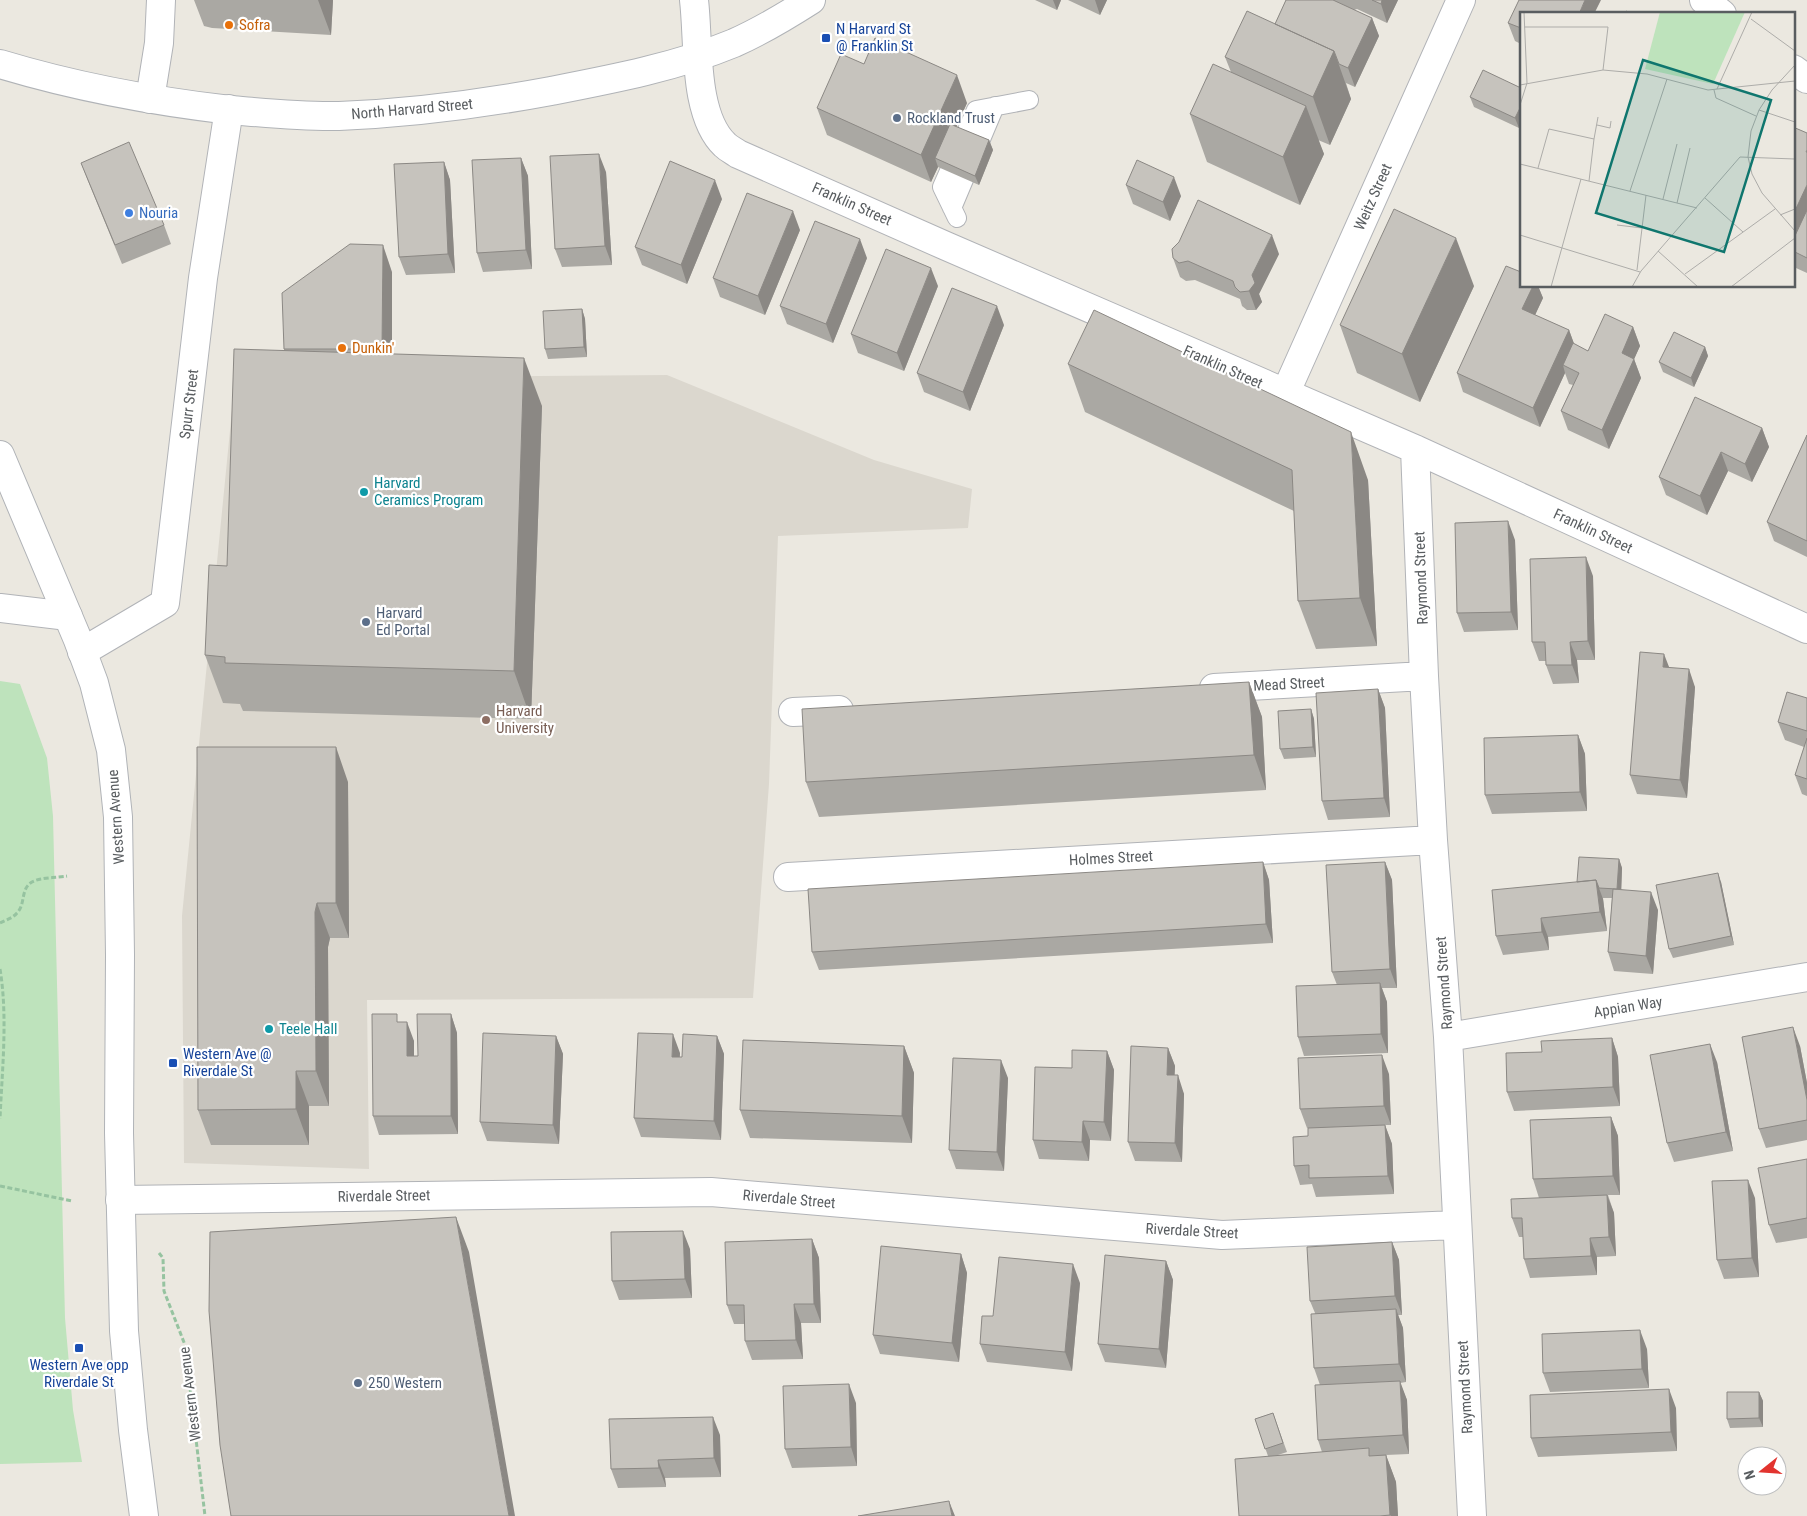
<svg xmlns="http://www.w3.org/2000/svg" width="1807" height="1516" font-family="'Roboto Condensed',sans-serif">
  <rect width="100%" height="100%" fill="#ebe8e0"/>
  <path fill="#dbd7ce" d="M667 375 874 460 972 489 968 528 778 536 769 784 753 998 367 1000 369 1169 184 1163 182 916 235 380 392 377Z"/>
  <path fill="#bee3bc" d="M0 681 20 684 47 758 53 816 65 1318 73 1410 82 1462 0 1464Z"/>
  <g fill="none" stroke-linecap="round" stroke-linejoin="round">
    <defs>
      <path id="lane" d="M952 208 995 106
        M957 218 942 187 976 110 1029 100"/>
      <path id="street" d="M694 0C699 42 693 115 725 145 729 149 734 151 738 154L946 246 1415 449 1807 629
        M1704 0 1722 14
        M1793 69 1807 79
        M150 99 159 43 161 0
        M1285 394 1461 0
        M1415 449 1424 676 1433 840 1448 1037 1472 1516
        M0 608 68 616
        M82 652 165 603 203 278 229 109
        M1214 688 1424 676
        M793 712 839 710
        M788 877 1433 840
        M1448 1037 1807 977
        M120 1200 711 1192 1222 1235 1456 1225"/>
      <path id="secondary" d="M0 64C76 87 152 101 230 110 266 113 303 117 339 116 411 113 481 104 551 91 613 79 676 67 734 43 761 31 786 16 811 0
        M0 455 78 640 94 683 111 750 118 817 120 955 119 1133 124 1331 133 1430 144 1516"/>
    </defs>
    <use href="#lane" stroke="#b1b3b7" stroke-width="20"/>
    <use href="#street" stroke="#b1b3b7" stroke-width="30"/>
    <use href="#secondary" stroke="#b0b3b7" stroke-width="30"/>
    <path stroke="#96c3a0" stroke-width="3" stroke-dasharray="5 2.5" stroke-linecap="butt" d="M0 923C6 920 13 918 17 913 26 904 20 889 32 882 41 877 56 878 67 876
      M0 969C8 1017 2 1071 0 1119
      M0 1186 72 1201
      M159 1253 163 1258 164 1291 185 1345 205 1516"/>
    <use href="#lane" stroke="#fff" stroke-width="18"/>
    <use href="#street" stroke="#fff" stroke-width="28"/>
    <use href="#secondary" stroke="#fff" stroke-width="28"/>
  </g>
  <path fill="#aaa8a3" d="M194 0H333L331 35 212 28 204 26Z
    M1035 0H1061L1057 10Z
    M1068 0H1107L1100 15Z
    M1286 0H1398L1387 23 1357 9 1354 10 1372 18 1379 36 1355 87 1346 83 1351 99 1330 145 1318 140 1324 154 1300 205 1207 162 1190 114 1231 72 1225 57 1275 24Z
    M1521 14V44L1515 41 1508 23Z
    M864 64 967 103 956 127 989 140 993 150 979 185 938 167 931 182 827 135 817 108Z
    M1521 88V123L1519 128 1474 107 1470 97Z
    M1793 127 1807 133V273L1796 268 1793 261Z
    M521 158 528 176 532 269 483 272 477 253Z
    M444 162 450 180 455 273 406 275 399 257Z
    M81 163 164 225 171 244 122 264 88 181Z
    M606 172 612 265 562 267 555 249Z
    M1126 185 1181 196 1170 221 1133 204Z
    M722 199 687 284 642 265 635 247Z
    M800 230 765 315 720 297 713 278Z
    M1279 254 1259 294 1262 302 1256 310H1247L1242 306 1240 299 1195 280 1186 281 1180 277 1173 258Z
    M867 258 833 343 787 324 780 306Z
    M392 272V354L542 406 531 719 243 711 240 704 223 703 205 655 227 566 284 351V349Z
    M938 286 904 371 858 353 851 334Z
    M1474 286 1420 402 1357 373 1340 325Z
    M1521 286H1538L1543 298 1535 315 1569 330 1574 344 1588 351 1633 327 1640 346 1634 359 1641 378 1609 449 1568 430 1561 411 1573 385 1569 384 1565 373 1540 427 1463 392 1457 373Z
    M582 309 585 319 587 357 548 359 545 349Z
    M1004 325 970 411 924 392 917 373Z
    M1705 347 1708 356 1694 387 1663 372 1659 362Z
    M1068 364 1368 480 1377 646 1316 649 1298 601 1294 511 1085 412Z
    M1762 428 1769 447 1752 482 1728 471 1707 515 1666 495 1659 477Z
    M1807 435V557L1774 541 1767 522Z
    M1515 540 1518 630 1464 632 1457 613Z
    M1593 576 1595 660H1577L1579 683 1553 684 1546 665V661H1539L1532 642Z
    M1669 667 1695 687 1687 798 1637 794 1630 775Z
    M1249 682 1262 717 1266 790 819 817 806 782Z
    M1378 689 1385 708 1390 817 1328 820 1322 801Z
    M1807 698V796L1802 794 1795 775 1804 747 1785 740 1778 722Z
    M1311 709 1314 719 1316 757 1284 759 1280 749Z
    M1578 735 1585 754 1587 811 1492 814 1485 795Z
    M348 782 349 938H330L328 947 329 1106H309V1145H211L198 1110Z
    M1619 859 1622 868 1621 889 1658 910 1653 974 1614 971 1608 952 1612 898H1603L1607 931 1548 937 1549 950 1503 955 1496 936 1577 882Z
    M1263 862 1269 880 1273 943 819 970 812 952Z
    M1385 862 1392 880 1397 988H1382L1387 1002 1388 1053 1304 1056 1298 1037 1337 985 1332 972Z
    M1721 882 1734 945 1673 958 1669 949Z
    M451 1014 457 1033 458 1134 379 1135 373 1116 400 1022 414 1041V1056H418Z
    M556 1036 563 1054 559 1144 487 1141 480 1122Z
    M717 1036 724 1054 721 1140 641 1137 634 1118 680 1053 679 1057H682Z
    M1612 1038 1618 1057 1620 1106 1514 1111 1507 1092 1542 1052Z
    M904 1046 914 1073 912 1143 750 1138 740 1110Z
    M1800 1046 1807 1083V1140L1766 1148 1759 1129Z
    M1168 1048 1175 1066 1174 1075 1184 1094 1182 1162 1135 1161 1128 1142Z
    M1107 1051 1114 1070 1111 1141 1090 1140 1089 1161 1039 1159 1033 1140 1072 1068Z
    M1717 1062 1733 1151 1674 1162 1667 1143Z
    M1389 1074 1391 1125H1385L1392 1144 1394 1194 1316 1197 1312 1184 1300 1185 1294 1166 1308 1136V1128H1307L1300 1109Z
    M1008 1078 1004 1171 956 1169 949 1150Z
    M1611 1117 1618 1136 1620 1195H1608L1614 1213 1616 1256 1597 1257V1275L1530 1278 1524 1259 1523 1237H1519L1512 1218 1539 1198 1533 1179Z
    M1807 1159V1238L1776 1243 1769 1225Z
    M1755 1198 1759 1277 1724 1279 1717 1260Z
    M812 1239 819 1258 821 1323H801L803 1359 752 1360 745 1341V1324H734L727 1305Z
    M1392 1242 1399 1260 1402 1315H1398L1403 1328 1406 1382 1400 1383 1407 1400 1409 1454 1386 1455 1396 1482 1398 1516H1239L1268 1456 1255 1419 1273 1413 1287 1452 1278 1455 1322 1452 1318 1440 1320 1385 1314 1368 1315 1313 1310 1301Z
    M690 1249 692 1298 619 1300 612 1281Z
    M961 1254 967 1273 959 1362 880 1354 873 1335Z
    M1166 1261 1173 1280 1166 1368 1105 1362 1098 1344Z
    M1080 1283 1072 1371 987 1362 980 1344 993 1316Z
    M1647 1349 1649 1388 1550 1392 1543 1373Z
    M1759 1392 1763 1401V1427L1730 1428 1727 1419Z
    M856 1403 857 1466 792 1468 785 1449Z
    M1676 1408 1677 1451 1538 1457 1531 1438Z
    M720 1435 721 1477 665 1478 666 1487 618 1488 611 1469Z"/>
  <path fill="#8b8884" d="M318 0H333L331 35Z
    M1053 0H1061L1057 10Z
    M1095 0H1107L1100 15Z
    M1382 0H1398L1387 23 1381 4Z
    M1585 0H1601L1594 14H1579Z
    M1372 18 1379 36 1355 87 1348 68Z
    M1334 51 1351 99 1330 145 1313 97Z
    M957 75 967 103 941 161 935 158 938 167 931 182 921 155Z
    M1306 106 1324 154 1300 205 1283 157Z
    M1521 106V123L1519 128 1515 118Z
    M989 140 993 150 979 185 975 176Z
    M599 154 606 172 612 265 605 246Z
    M521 158 528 176 532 269 526 250Z
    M444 162 450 180 455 273 448 254Z
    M1174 177 1181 196 1170 221 1163 202Z
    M715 180 722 199 687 284 681 265Z
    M1807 185V219L1793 246V215Z
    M793 211 800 230 765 315 758 296Z
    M1272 235 1279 254 1259 294 1262 302 1256 310 1249 291 1252 275Z
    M1456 238 1474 286 1420 402 1402 354Z
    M860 239 867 258 833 343 826 324Z
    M383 245 392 272V377L382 349Z
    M931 268 938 286 904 371 897 353Z
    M1533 286H1538L1543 298 1529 328 1522 309Z
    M997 306 1004 325 970 411 963 392Z
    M582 309 585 319 587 357 584 347Z
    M1633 327 1640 346 1631 366 1634 359 1641 378 1609 449 1602 430 1622 353Z
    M1569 330 1576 349 1563 365 1565 373 1540 427 1533 408Z
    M1705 347 1708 356 1694 387 1691 378Z
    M524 358 542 406 531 719 514 671Z
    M1762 428 1769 447 1752 482 1745 464Z
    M1351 432 1368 480 1377 646 1360 598Z
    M1721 452 1728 471 1707 515 1700 496Z
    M1508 521 1515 540 1518 630 1511 612Z
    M1586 557 1593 576 1595 660 1588 641Z
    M1570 642 1577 660 1579 683 1572 665Z
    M1664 654 1671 672 1663 667Z
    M1689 669 1695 687 1687 798 1680 780Z
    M1249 682 1262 717 1266 790 1254 755Z
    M1378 689 1385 708 1390 817 1384 798Z
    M1311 709 1314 719 1316 757 1313 747Z
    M1578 735 1585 754 1587 811 1580 792Z
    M336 747 348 782 349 938 336 903Z
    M1619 859 1622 868 1621 899 1617 889Z
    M1263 862 1269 880 1273 943 1266 924Z
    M1385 862 1392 880 1397 988 1390 969Z
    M1718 873 1721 882 1734 945 1731 936Z
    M1596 880 1603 899 1607 931 1600 912Z
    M1651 892 1658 910 1653 974 1646 956Z
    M317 903 330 938 328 947 329 1106 316 1071 315 912Z
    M1541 918 1548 937 1549 950 1542 932Z
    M1380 983 1387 1002 1388 1053 1381 1034Z
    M451 1014 457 1033 458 1134 451 1116Z
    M407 1022 414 1041V1074L407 1056Z
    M1793 1027 1800 1046 1807 1083V1100Z
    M673 1034 680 1053 679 1075 672 1057Z
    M556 1036 563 1054 559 1144 553 1125Z
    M717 1036 724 1054 721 1140 714 1121Z
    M1612 1038 1618 1057 1620 1106 1613 1087Z
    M1710 1044 1717 1062 1733 1151 1726 1132Z
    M904 1046 914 1073 912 1143 902 1116Z
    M1168 1048 1175 1066 1174 1094 1167 1075Z
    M1107 1051 1114 1070 1111 1141 1104 1122Z
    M1382 1055 1389 1074 1391 1125 1384 1106Z
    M1001 1060 1008 1078 1004 1171 997 1152Z
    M296 1071 309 1106V1145L296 1109Z
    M1178 1075 1184 1094 1182 1162 1175 1143Z
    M1611 1117 1618 1136 1620 1195 1613 1176Z
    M1083 1121 1090 1140 1089 1161 1082 1142Z
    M1385 1125 1392 1144 1394 1194 1388 1176Z
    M1748 1180 1755 1198 1759 1277 1752 1258Z
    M1607 1195 1614 1213 1616 1256 1609 1237Z
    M456 1217 469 1252 515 1516H509Z
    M683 1231 690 1249 692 1298 685 1279Z
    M1590 1238 1597 1257V1275L1591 1256Z
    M812 1239 819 1258 821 1323 814 1304Z
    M1392 1242 1399 1260 1402 1315 1395 1296Z
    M961 1254 967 1273 959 1362 952 1343Z
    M1166 1261 1173 1280 1166 1368 1159 1349Z
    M1073 1264 1080 1283 1072 1371 1065 1352Z
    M794 1304 801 1323 803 1359 796 1340Z
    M1396 1309 1403 1328 1406 1382 1399 1364Z
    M1640 1330 1647 1349 1649 1388 1642 1369Z
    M1400 1381 1407 1400 1409 1454 1403 1435Z
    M849 1384 856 1403 857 1466 851 1447Z
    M1669 1389 1676 1408 1677 1451 1671 1432Z
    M1759 1392 1763 1401V1427L1759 1418Z
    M713 1417 720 1435 721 1477 714 1458Z
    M1386 1455 1396 1482 1398 1516H1391L1390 1515Z
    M658 1460 665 1478 666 1487 659 1468Z
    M949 1501 955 1516H952Z"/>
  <path fill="#c6c3bd" stroke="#8b8884" d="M1286 0H1333L1372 18 1348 68 1339 64 1334 51 1275 24Z
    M1372 0H1382L1381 4Z
    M1519 0H1585L1579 14H1521V28L1508 23Z
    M1247 11 1334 51 1313 97 1225 57Z
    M1626 11 1632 14H1624Z
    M875 38 957 75 921 155 817 108 841 54 864 64Z
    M1213 64 1306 106 1283 157 1190 114Z
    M1483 70 1521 88V106L1515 118 1470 97Z
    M950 124 989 140 975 176 935 158Z
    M1793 127 1807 133V150L1806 152H1807V185L1793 215Z
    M129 142 164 225 115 245 81 163Z
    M599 154 605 246 555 249 550 156Z
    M521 158 526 250 477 253 472 160Z
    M1137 160 1174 177 1163 202 1126 185Z
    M670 161 715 180 681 265 635 247Z
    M444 162 448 254 399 257 394 164Z
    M747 193 793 211 758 296 713 278Z
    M1198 200 1272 235 1252 275 1255 283 1249 291 1240 292 1235 287 1233 281 1188 261 1179 263 1173 258 1172 249 1179 242Z
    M1394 209 1456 238 1402 354 1340 325Z
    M1807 210V258L1793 251V240Z
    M815 221 860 239 826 324 780 306Z
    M350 244 383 245 382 349H284L282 293Z
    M886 249 931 268 897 353 851 334Z
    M1506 266 1521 272V286H1533L1522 309 1569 330 1533 408 1457 373Z
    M952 288 997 306 963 392 917 373Z
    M582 309 584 347 545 349 543 311Z
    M1094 310 1351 432 1360 598 1298 601 1292 470 1068 364Z
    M1605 314 1633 327 1622 353 1634 359 1602 430 1561 411 1579 373 1563 365 1573 343 1588 351Z
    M1674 332 1705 347 1691 378 1659 362Z
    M234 349 524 358 514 671 225 663V657L205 655 209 565 227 566Z
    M1695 397 1762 428 1745 464 1721 452 1700 496 1659 477Z
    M1807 435V541L1767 522Z
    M1508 521 1511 612 1457 613 1455 523Z
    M1586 557 1588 641 1570 642 1572 665H1546L1545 642H1532L1530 559Z
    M1640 652 1664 654 1663 667 1689 669 1680 780 1630 775Z
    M1249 682 1254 755 806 782 802 709Z
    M1378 689 1384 798 1322 801 1316 693Z
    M1787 692 1807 698V731L1778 722Z
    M1311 709 1313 747 1280 749 1278 711Z
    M1578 735 1580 792 1485 795 1484 738Z
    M1807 738V779L1795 775Z
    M197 747H336V903H317L315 912 316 1071H296V1109L198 1110Z
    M1579 857 1619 859 1617 889 1599 888 1596 880 1577 882Z
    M1263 862 1266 924 812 952 808 889Z
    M1385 862 1390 969 1332 972 1326 865Z
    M1718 873 1731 936 1669 949 1656 885Z
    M1596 880 1600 912 1541 918 1542 932 1496 936 1492 890Z
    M1613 889 1651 892 1646 956 1608 952Z
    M1380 983 1381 1034 1298 1037 1296 986Z
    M372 1014H397V1022H407V1056H418L417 1014H451V1116H373Z
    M1793 1027 1807 1100V1120L1759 1129 1742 1037Z
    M483 1033 556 1036 553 1125 480 1122Z
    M638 1033 673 1034 672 1057H682L683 1034 717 1036 714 1121 634 1118Z
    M1612 1038 1613 1087 1507 1092 1506 1053 1542 1052 1541 1041Z
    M743 1040 904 1046 902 1116 740 1110Z
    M1710 1044 1726 1132 1667 1143 1650 1055Z
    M1131 1046 1168 1048 1167 1075H1178L1175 1143 1128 1142Z
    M1072 1050 1107 1051 1104 1122 1083 1121 1082 1142 1033 1140 1035 1067 1072 1068Z
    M1382 1055 1384 1106 1300 1109 1298 1058Z
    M953 1058 1001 1060 997 1152 949 1150Z
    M1611 1117 1613 1176 1533 1179 1530 1120Z
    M1385 1125 1388 1176 1309 1178V1165L1294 1166 1293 1137 1308 1136V1128Z
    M1807 1159V1218L1769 1225 1758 1168Z
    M1748 1180 1752 1258 1717 1260 1712 1181Z
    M1607 1195 1609 1237 1590 1238 1591 1256 1524 1259 1522 1218H1512L1511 1199Z
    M456 1217 509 1516H231L220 1445 209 1311 210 1232Z
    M683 1231 685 1279 612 1281 611 1232Z
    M812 1239 814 1304H794L796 1340 745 1341 744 1305H727L725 1242Z
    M1392 1242 1395 1296 1310 1301 1307 1247Z
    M881 1246 961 1254 952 1343 873 1335Z
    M1105 1255 1166 1261 1159 1349 1098 1344Z
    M999 1257 1073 1264 1065 1352 980 1344 982 1316H993Z
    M1396 1309 1399 1364 1314 1368 1311 1314Z
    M1640 1330 1642 1369 1543 1373 1542 1334Z
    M1400 1381 1403 1435 1318 1440 1315 1385Z
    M849 1384 851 1447 785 1449 783 1386Z
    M1669 1389 1671 1432 1531 1438 1530 1395Z
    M1727 1392H1759V1418L1727 1419Z
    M1273 1413 1283 1443 1265 1449 1255 1419Z
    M713 1417 714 1458 658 1460 659 1468 611 1469 609 1419Z
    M1369 1448V1456L1386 1455 1390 1515 1380 1516H1239L1235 1459Z
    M949 1501 952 1516H858Z"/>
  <g fill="#e8710a" stroke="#fff" stroke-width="2">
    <circle cx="229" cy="25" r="5"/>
    <circle cx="342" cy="348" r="5"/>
  </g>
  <g fill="#1a4fb4" stroke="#fff" stroke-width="2">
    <rect x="821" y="33" width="10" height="10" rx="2.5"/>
    <rect x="168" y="1058" width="10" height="10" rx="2.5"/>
    <rect x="74" y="1343" width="10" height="10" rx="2.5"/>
  </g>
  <g fill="#5c6f8a" stroke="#fff" stroke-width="2">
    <circle cx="897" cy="118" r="5"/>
    <circle cx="366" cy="622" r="5"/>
    <circle cx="358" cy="1383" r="5"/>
  </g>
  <circle fill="#3f7fe0" stroke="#fff" stroke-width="2" cx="129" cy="213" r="5"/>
  <g fill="#0f9aa8" stroke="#fff" stroke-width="2">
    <circle cx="364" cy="492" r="5"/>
    <circle cx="269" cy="1029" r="5"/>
  </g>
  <circle fill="#8d6e63" stroke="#fff" stroke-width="2" cx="486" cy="720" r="5"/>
  <g text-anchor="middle" stroke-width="4.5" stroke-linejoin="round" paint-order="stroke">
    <g font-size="15" fill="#c56008" stroke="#fff" text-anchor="start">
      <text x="239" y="30">Sofra</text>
      <text x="352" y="353">Dunkin'</text>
    </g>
    <g font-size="15" fill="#164399" stroke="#fff" text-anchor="start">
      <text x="836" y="34">N Harvard St<tspan x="836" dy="17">@ Franklin St</tspan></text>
      <text x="183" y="1059">Western Ave @<tspan x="183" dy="17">Riverdale St</tspan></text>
      <text x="79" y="1370" text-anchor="middle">Western Ave opp<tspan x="79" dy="17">Riverdale St</tspan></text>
    </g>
    <g font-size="15" fill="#595d60" stroke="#fff">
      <text transform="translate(412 109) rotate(-5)" y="5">North Harvard Street</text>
      <text transform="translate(1373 197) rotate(-66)" y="5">Weitz Street</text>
      <text transform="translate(852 204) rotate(24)" y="5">Franklin Street</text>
      <text transform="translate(1223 367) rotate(24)" y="5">Franklin Street</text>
      <text transform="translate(189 404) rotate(-83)" y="5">Spurr Street</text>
      <text transform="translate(1593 531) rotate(25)" y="5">Franklin Street</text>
      <text transform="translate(1421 578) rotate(-92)" y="5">Raymond Street</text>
      <text transform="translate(1289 684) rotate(-3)" y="5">Mead Street</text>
      <text transform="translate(116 817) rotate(-94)" y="5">Western Avenue</text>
      <text transform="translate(1111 858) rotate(-3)" y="5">Holmes Street</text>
      <text transform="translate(1444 983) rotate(-94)" y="5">Raymond Street</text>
      <text transform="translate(1628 1007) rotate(-9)" y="5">Appian Way</text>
      <text transform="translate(384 1196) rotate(-1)" y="5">Riverdale Street</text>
      <text transform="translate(789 1199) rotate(5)" y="5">Riverdale Street</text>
      <text transform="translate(1192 1231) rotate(3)" y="5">Riverdale Street</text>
      <text transform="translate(1465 1387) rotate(-93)" y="5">Raymond Street</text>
      <text transform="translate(190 1394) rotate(-97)" y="5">Western Avenue</text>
    </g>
    <g font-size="15" fill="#4e5e75" stroke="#fff" text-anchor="start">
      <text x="907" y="123">Rockland Trust</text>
      <text x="376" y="618">Harvard<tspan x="376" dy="17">Ed Portal</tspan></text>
      <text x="368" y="1388">250 Western</text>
    </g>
    <g font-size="15" fill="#366cbe" stroke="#fff" text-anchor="start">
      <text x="139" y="218">Nouria</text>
    </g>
    <g font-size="15" fill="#0d838f" stroke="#fff" text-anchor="start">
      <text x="374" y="488">Harvard<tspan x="374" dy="17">Ceramics Program</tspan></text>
      <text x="279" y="1034">Teele Hall</text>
    </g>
    <g font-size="15" fill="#785e54" stroke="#fff" text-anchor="start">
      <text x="496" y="716">Harvard<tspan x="496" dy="17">University</tspan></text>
    </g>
  </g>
  <g transform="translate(1520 12)">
    <rect width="275" height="275" fill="#ebe8e0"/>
    <path d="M140 0H225L193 72 125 57Z" fill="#bee3bc"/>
    <path fill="none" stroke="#adaca9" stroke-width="1" d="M231 7 275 39M4 15H88L83 58M275 53 252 78 239 98 231 119 228 145 232 162 242 181 275 219M0 73 83 58 127 62 188 78 275 69M197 77 232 0M194 78 196 86 236 104M0 93 7 71 4 0M239 98 275 110M77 113 90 116 91 109M74 127 78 105M0 152 177 196M18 156 29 117 74 127 69 169M110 179 147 67M185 186 223 220M143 187 157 132M157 191 170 136M260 203 275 197M97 213 122 216M0 223 120 260M138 239 178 275M117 258 126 183M165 262 255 197M31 275 61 167M112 275 121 259 220 145 275 147M211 275 275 226"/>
    <path fill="#0f766e" fill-opacity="0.15" stroke="#0f766e" stroke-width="2.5" d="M123 48 251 88 204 240 76 201Z"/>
    <rect width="275" height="275" fill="none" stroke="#595d60" stroke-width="2.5"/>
  </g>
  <g transform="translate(1762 1471) rotate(253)"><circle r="24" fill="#ffffff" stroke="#bdbebf"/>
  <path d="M0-4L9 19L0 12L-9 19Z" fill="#e2342f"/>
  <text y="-8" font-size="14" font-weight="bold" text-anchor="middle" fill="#595d60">N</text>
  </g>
</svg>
